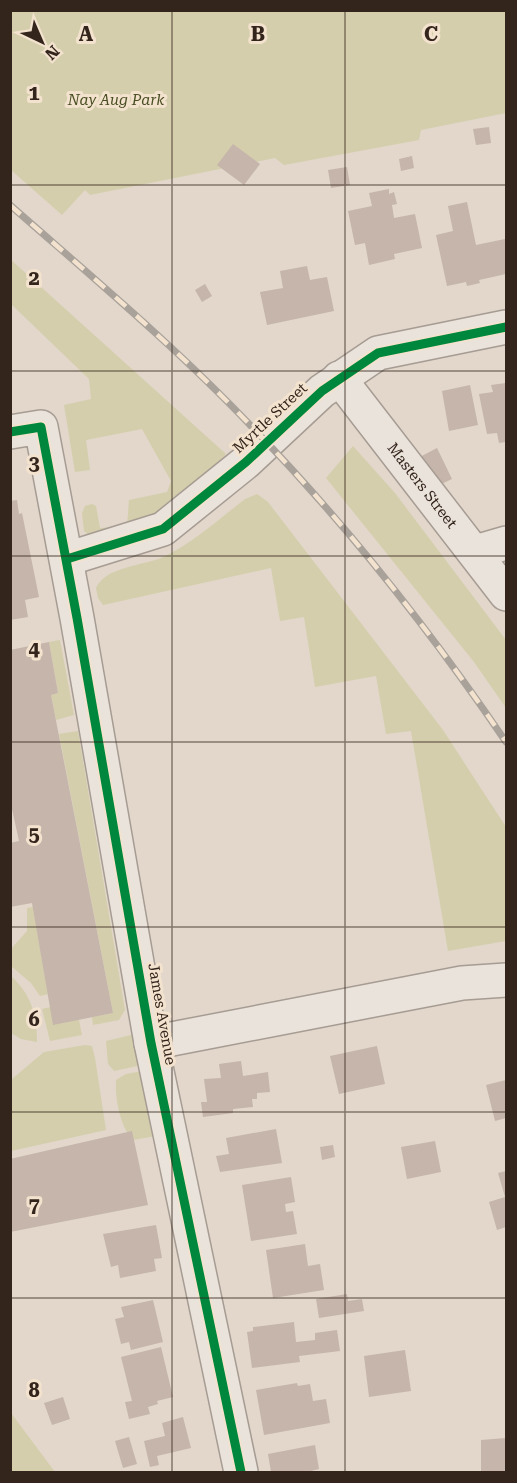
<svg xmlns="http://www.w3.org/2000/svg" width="517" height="1483" font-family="'Roboto Serif',serif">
  <rect width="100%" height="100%" fill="#e2d7ca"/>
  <path fill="#d4ceac" d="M11 11H506V113L421 130 419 140 284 165 275 158 90 195 85 190 62 215 11 170Z
    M10 259 226 454 187 496 153 518 96 541 84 531 82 513 85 506 92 504 96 506 100 528 127 526 129 500 167 492 171 481 142 429 86 440 90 470 75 472 64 405 91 399 89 379 11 304Z
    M353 446 395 493 506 640V708L474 662 326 478Z
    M257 494 268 502 443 730 506 827V941L448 951 411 731 386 734 376 676 315 687 304 617 280 621 271 568 103 605 98 598 96 588C106 567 140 566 161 558 192 544 219 519 245 499Z
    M60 640 74 715 56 720 51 695 58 693 49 642Z
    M78 731 125 1010 119 1020 93 1025 92 1017 113 1013 59 734Z
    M33 907 48 994 40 996 31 983 11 966V949L27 931V908Z
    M11 976C31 994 37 1015 37 1042L21 1039 11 1033Z
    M51 1007 79 1020 82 1035 50 1041 42 1009Z
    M135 1034 142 1065 114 1071 108 1064 106 1041Z
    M85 1045 92 1046 95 1058 106 1130 11 1151 12 1079 44 1052Z
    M143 1071 156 1136 133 1140C120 1127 115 1099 116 1080L126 1074Z
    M10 1413H11L55 1472H11Z"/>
  <path fill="#c5b5ab" d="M489 127 491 143 476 145 473 129Z
    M233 144 260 164 244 185 217 165Z
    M412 156 414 168 401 171 399 159Z
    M347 167 350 185 331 188 328 170Z
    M389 189V194L394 192 397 204 392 205 394 218 415 214 422 248 394 254 395 259 369 265 365 243 355 245 348 211 372 206 369 193Z
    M467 202 476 245 505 239 506 274 479 280 480 283 467 286 466 282 447 286 436 235 453 231 448 206Z
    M307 266 310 280 327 277 334 311 267 325 260 292 283 288 280 271Z
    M205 284 212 296 202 302 195 290Z
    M506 383V442L499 443 497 433 487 434 479 394 493 392 491 385Z
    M470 385 478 425 449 431 442 391Z
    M437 448 452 479 431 489 416 459Z
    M17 500 19 514 22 513 39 597 25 600 28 617 10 620V501Z
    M49 642 58 693 51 695 113 1013 53 1025 32 903 10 907V843L19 841 10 800V650Z
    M377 1046 385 1084 339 1094 330 1056Z
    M241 1061 243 1076 268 1072 270 1092 257 1093V1099H252L253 1107 233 1109V1113L203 1117 201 1102H207L204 1079 221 1078 219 1064Z
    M506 1080V1118L495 1121 486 1085Z
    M276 1129 282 1163 220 1172 216 1156 229 1154 226 1138Z
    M132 1131 148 1205 10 1232V1159Z
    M435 1141 441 1172 407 1179 401 1147Z
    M333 1145 335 1157 322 1160 320 1147Z
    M506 1171V1227L497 1230 489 1202 505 1197 498 1173Z
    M291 1177 295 1202 285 1204 286 1212 293 1211 297 1234 251 1241 242 1185Z
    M156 1225 162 1258 154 1259 156 1271 120 1278 118 1265 111 1267 103 1234Z
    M305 1244 308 1266 320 1264 324 1290 273 1298 266 1250Z
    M347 1294 348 1301 362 1299 364 1311 319 1318 316 1299Z
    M153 1300 163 1342 131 1350 129 1342 121 1344 115 1319 124 1317 121 1307Z
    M294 1322 296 1342 315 1340V1333L337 1330 340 1351 299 1356 300 1362 252 1368 247 1332 253 1331V1327Z
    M161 1347 173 1397 157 1401 158 1404 148 1407 150 1414 129 1419 125 1402 132 1401 121 1357Z
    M405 1350 411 1391 369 1397 364 1356Z
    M297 1383 298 1386 310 1384 313 1401 326 1399 330 1423 264 1435 256 1390Z
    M63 1397 70 1419 52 1425 44 1403Z
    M183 1417 191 1448 157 1456 159 1465 150 1467 144 1441 165 1436 162 1423Z
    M129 1437 137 1464 123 1468 115 1441Z
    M506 1438V1472H481V1440Z
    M315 1445 319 1469 307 1472H271L268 1454Z"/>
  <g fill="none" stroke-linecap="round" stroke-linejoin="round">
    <defs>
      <g id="minor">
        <path id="s1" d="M339 378 506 594"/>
        <path d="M10 432 41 427 77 618 151 1043 241 1472"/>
        <path d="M475 552 506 543"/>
        <path d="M67 559 163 529 246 462 322 391 378 353 506 327"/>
        <path d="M151 1043 462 983 506 980"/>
      </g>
    </defs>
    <use href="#minor" stroke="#a69c93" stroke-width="36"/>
    <use href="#minor" stroke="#eae3db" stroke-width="33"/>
    <defs>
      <path id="rail" d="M10 205C92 277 177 348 252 427 346 524 430 630 506 742"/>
    </defs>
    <use href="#rail" stroke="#a9a29b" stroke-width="7"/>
    <use href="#rail" stroke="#f3e3ce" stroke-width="4.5" stroke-dasharray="14" stroke-linecap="butt"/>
    <defs>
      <path id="cycleway" d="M10 432 41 427 77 618 151 1043 241 1472
        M67 559 163 529 246 462 322 391 378 353 506 327"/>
    </defs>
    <use href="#cycleway" stroke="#f3e3ce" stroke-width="13"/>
    <use href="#cycleway" stroke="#00873e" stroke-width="9"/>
  </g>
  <path fill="none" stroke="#33241c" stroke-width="1.5" stroke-opacity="0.55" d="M172 10V1472M345 10V1472M10 185H506M10 371H506M10 556H506M10 742H506M10 927H506M10 1112H506M10 1298H506"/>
  <g text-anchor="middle" stroke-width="6" stroke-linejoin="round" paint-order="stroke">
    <g font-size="15" font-style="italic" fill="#4a4f24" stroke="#f3e3ce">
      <text x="116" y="105">Nay Aug Park</text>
    </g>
    <g font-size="15" fill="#33241c" stroke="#f3e3ce">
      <text transform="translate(270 418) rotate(-43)" y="5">Myrtle Street</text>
      <text dy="5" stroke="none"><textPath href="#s1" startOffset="136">Masters Street</textPath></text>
      <text transform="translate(162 1014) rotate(80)" y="5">James Avenue</text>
    </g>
  </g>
  <g font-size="20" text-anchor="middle" font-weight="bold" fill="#33241c" stroke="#f3e3ce" stroke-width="6" stroke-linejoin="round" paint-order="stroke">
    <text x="86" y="41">A</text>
    <text x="258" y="41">B</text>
    <text x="431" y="41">C</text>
    <text x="34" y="100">1</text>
    <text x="34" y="285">2</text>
    <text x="34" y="470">3</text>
    <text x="34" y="656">4</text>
    <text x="34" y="841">5</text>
    <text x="34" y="1026">6</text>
    <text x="34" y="1212">7</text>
    <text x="34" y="1397">8</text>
  </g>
  <rect width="517" height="1483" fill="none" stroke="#33241c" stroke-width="24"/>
  <g transform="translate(42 42) rotate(136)" stroke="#f3e3ce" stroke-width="4.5" paint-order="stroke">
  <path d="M0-4.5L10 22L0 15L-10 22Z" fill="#33241c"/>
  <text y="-9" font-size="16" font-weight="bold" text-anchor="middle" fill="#33241c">N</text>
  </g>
</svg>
